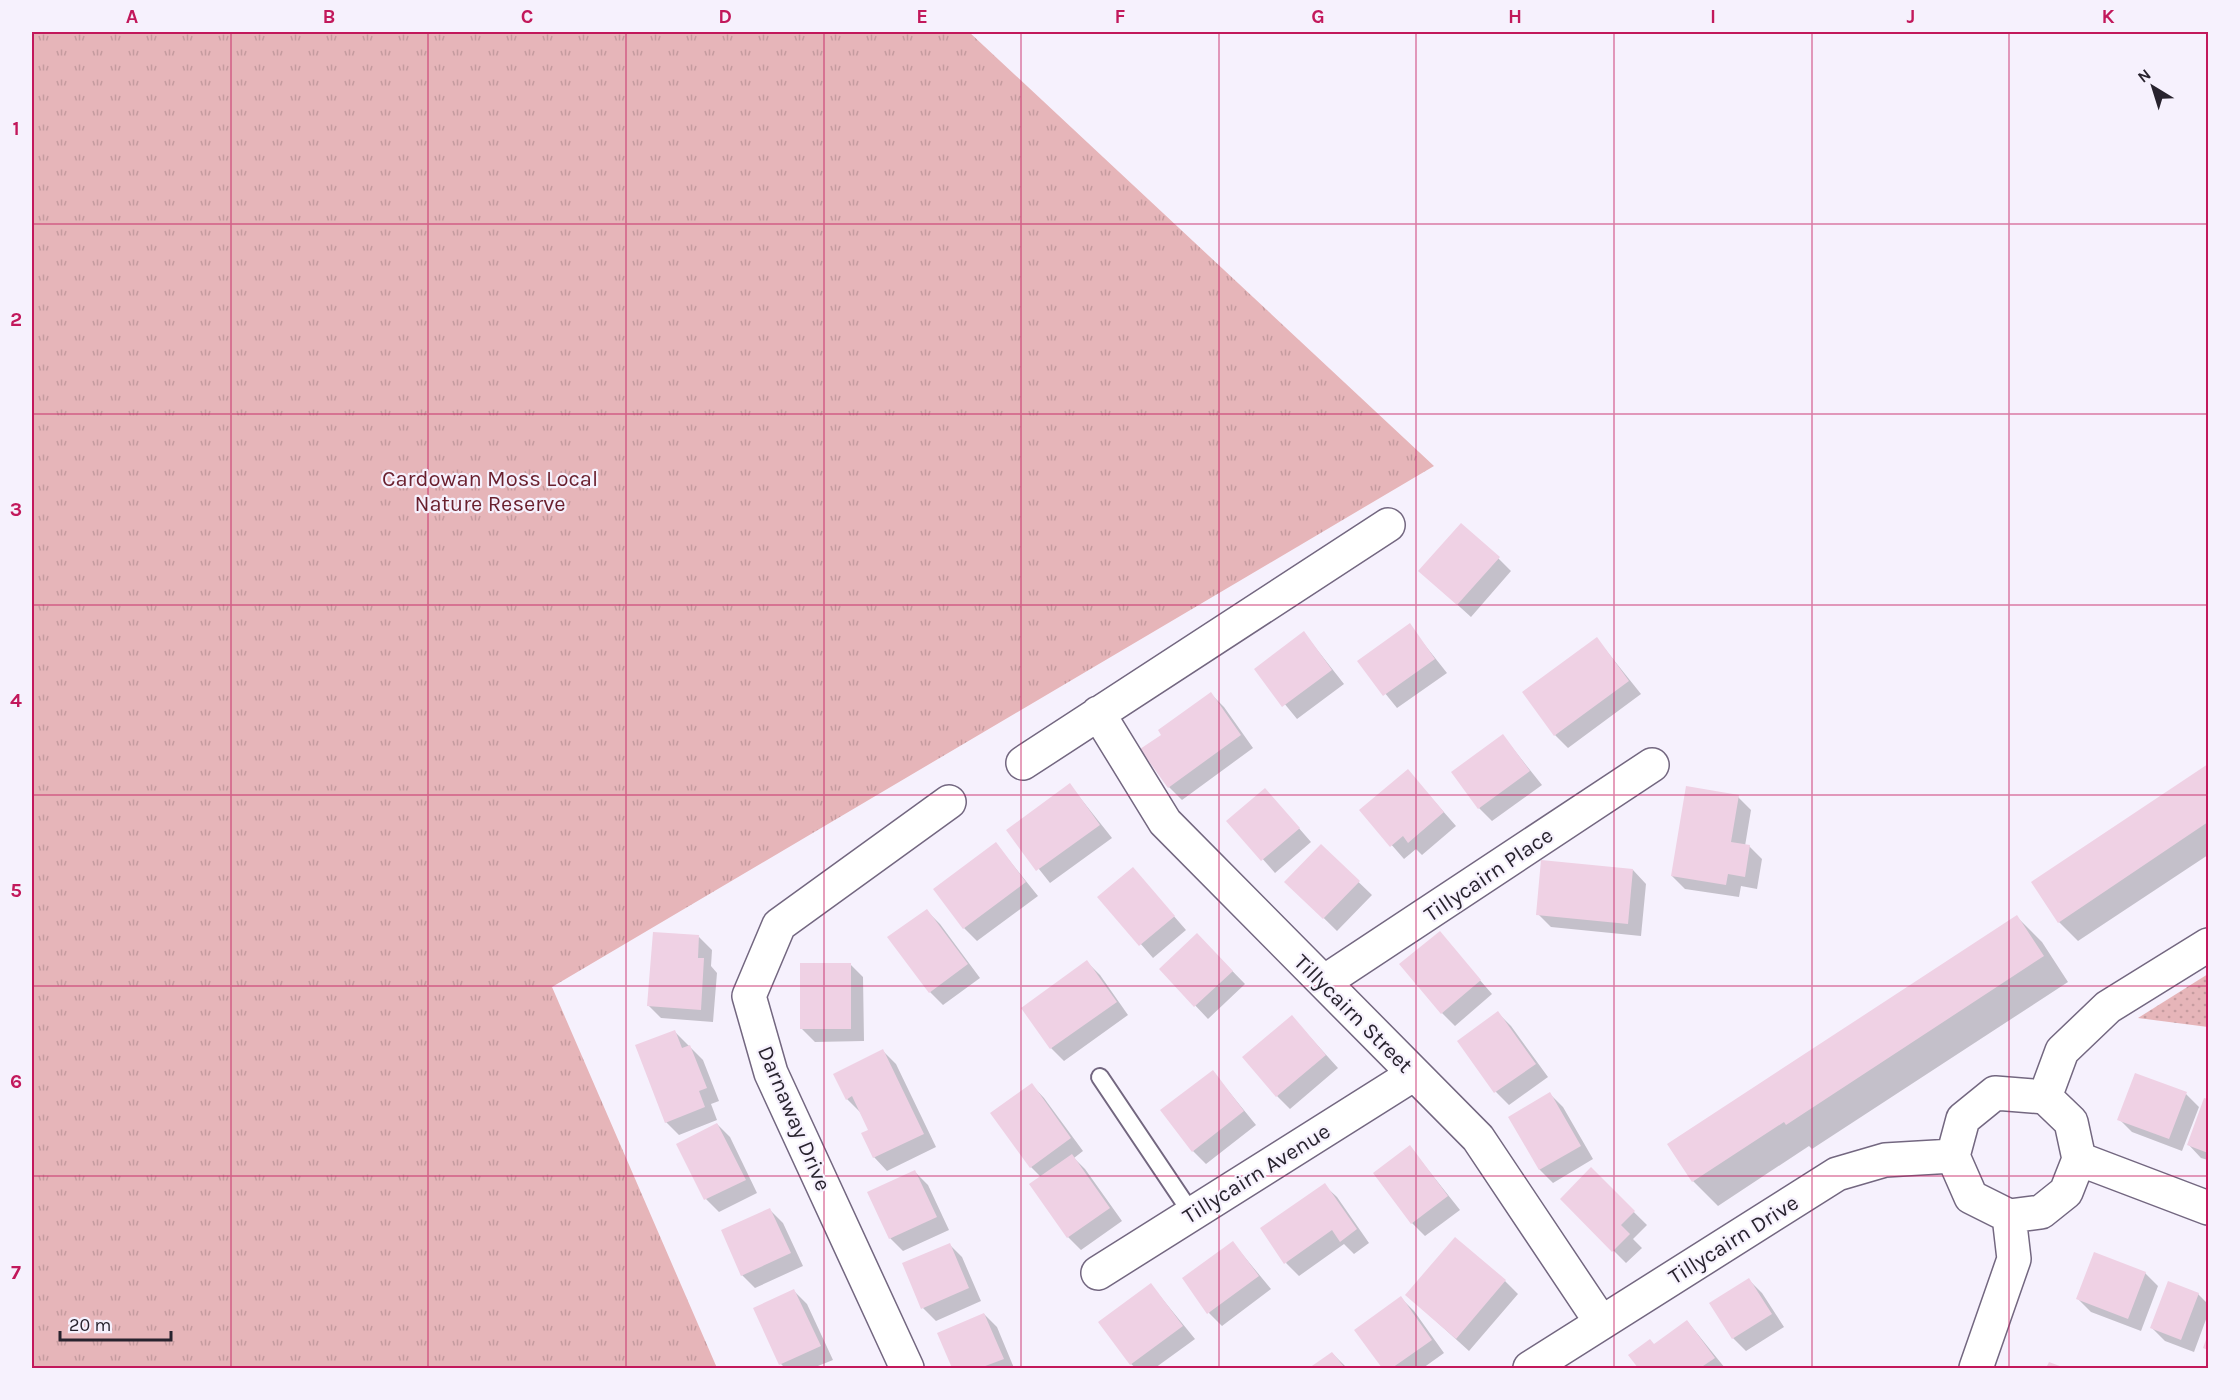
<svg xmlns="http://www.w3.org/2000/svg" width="2240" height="1400" font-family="Karla,sans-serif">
  <defs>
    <pattern id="grass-dots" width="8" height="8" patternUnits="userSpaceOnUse" patternTransform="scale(1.5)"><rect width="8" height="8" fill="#e6b5b9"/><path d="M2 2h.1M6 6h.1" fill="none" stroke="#c59b9f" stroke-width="1.8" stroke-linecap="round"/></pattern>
    <pattern id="park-tufts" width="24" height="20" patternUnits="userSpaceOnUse" patternTransform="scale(1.5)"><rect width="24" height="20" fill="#e6b5b9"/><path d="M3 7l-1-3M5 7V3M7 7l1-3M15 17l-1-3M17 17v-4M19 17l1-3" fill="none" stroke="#c59b9f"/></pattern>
  </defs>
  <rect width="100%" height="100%" fill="#f6f1fd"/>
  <path fill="url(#grass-dots)" d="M2208 974V1027L2138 1018Z"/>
  <path fill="url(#park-tufts)" d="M32 32H969L1434 466 552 987 717 1368H32Z"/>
  <path fill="#0003" d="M1498 558 1511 571 1471 617 1420 571Z
    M1409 625 1447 673 1397 708 1359 661Z
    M1304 633 1344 684 1297 719 1256 669Z
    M1597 639 1641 694 1568 748 1555 735Z
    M1211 694 1224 707 1253 748 1182 800 1169 787 1163 735Z
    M1503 736 1542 785 1492 821 1479 808Z
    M2208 766V855L2078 941 2059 922 2033 883Z
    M1408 771 1456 826 1422 855 1416 849 1404 859 1361 810Z
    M1070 785 1112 838 1050 883 1008 830Z
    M1738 797 1751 810 1745 846H1749L1762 859 1757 889 1741 886 1739 897 1685 889 1672 876Z
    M1277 803 1311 842 1275 873 1229 821Z
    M996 844 1038 896 977 941 964 928Z
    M1321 846 1372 895 1337 931 1287 882Z
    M1133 869 1186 930 1153 958 1100 897Z
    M1633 870 1646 884 1641 936 1551 927 1538 914Z
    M927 911 940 924 980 978 943 1005 930 992Z
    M2017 917 2042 942 2068 982 1812 1149 1809 1146 1718 1206 1693 1181Z
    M1439 933 1492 994 1455 1026 1442 1013Z
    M699 937 712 950 711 966 717 973 713 1022 661 1018 648 1005Z
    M1210 948 1245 984 1208 1019 1161 969Z
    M1087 962 1100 975 1128 1015 1064 1061 1051 1048Z
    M850 964 863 977 864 1041 815 1042 802 1029Z
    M1498 1013 1511 1026 1548 1077 1509 1105 1496 1092 1459 1041Z
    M1292 1017 1338 1068 1290 1109 1277 1096Z
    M674 1031 703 1060 719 1101 711 1104 717 1120 679 1135 666 1122Z
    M883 1051 896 1064 936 1147 887 1171 874 1157 870 1130 860 1112 847 1099Z
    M1213 1072 1256 1125 1206 1164 1193 1151Z
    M1032 1085 1044 1098 1083 1151 1074 1158 1085 1169 1122 1221 1081 1250 1068 1237 1041 1177 1031 1167Z
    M1550 1094 1563 1107 1593 1159 1553 1183 1540 1170 1510 1117Z
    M2186 1094 2199 1107 2182 1151 2132 1132 2119 1119Z
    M2205 1100 2208 1101V1160L2201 1158 2188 1144Z
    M717 1124 730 1137 757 1193 719 1212 706 1199Z
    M1410 1147 1460 1210 1425 1236 1412 1223Z
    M1591 1170 1647 1225 1633 1239 1642 1248 1626 1263 1562 1199Z
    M915 1172 928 1185 949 1230 903 1251 890 1238Z
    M1324 1185 1337 1197 1369 1243 1354 1254 1344 1244 1299 1276 1286 1263Z
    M770 1210 783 1223 803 1266 755 1288 742 1275Z
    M1233 1243 1271 1289 1222 1326 1209 1313Z
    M949 1244 962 1257 981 1301 936 1321 923 1308Z
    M2145 1273 2158 1286 2141 1331 2091 1312 2078 1299Z
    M1749 1280 1762 1293 1784 1327 1746 1351 1733 1338 1711 1303Z
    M1505 1281 1518 1294 1469 1351 1407 1295Z
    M1151 1285 1195 1339 1155 1368H1136L1131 1364Z
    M794 1291 807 1304 833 1360 813 1368H785L781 1364 755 1309Z
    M2198 1294 2208 1304V1314L2194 1352 2165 1341 2152 1328Z
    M1401 1298 1414 1311 1444 1353 1423 1368H1384L1356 1330Z
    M984 1314 997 1327 1014 1368H954L939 1334Z
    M1687 1321 1725 1368H1640L1630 1356 1654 1345Z
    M1332 1353 1347 1368H1312Z"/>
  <path fill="#efd1e4" d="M1461 523 1500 557 1457 605 1418 571Z
    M1410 623 1435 659 1383 696 1357 661Z
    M1304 631 1332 670 1282 707 1254 669Z
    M1597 637 1629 681 1554 736 1522 692Z
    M1211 692 1241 735 1168 788 1140 749 1161 735 1158 730Z
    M1503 734 1530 771 1478 809 1451 772Z
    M2208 764V822L2058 923 2031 882Z
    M1408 769 1444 812 1408 843 1403 836 1390 847 1359 810Z
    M1070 783 1100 825 1036 871 1006 830Z
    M1686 786 1739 795 1731 842 1750 845 1745 877 1728 874 1726 885 1671 876Z
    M1265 788 1300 828 1261 861 1226 821Z
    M996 842 1026 882 963 929 933 889Z
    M1321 844 1360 881 1323 919 1284 882Z
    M1541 860 1633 869 1628 924 1536 915Z
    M1133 867 1175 916 1139 946 1097 897Z
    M927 909 968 964 929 993 887 937Z
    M2017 915 2044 956 1786 1125 1784 1122 1692 1182 1667 1144Z
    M1440 931 1481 980 1441 1014 1399 964Z
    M653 932 699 935 698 958H704L701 1010 647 1006Z
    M1197 933 1233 971 1194 1007 1159 969Z
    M1087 960 1117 1002 1050 1049 1021 1008Z
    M800 963H851V1029H800Z
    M1498 1011 1536 1064 1494 1093 1457 1041Z
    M1292 1015 1326 1055 1276 1097 1242 1057Z
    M675 1030 682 1048 690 1045 707 1088 699 1091 705 1107 665 1123 635 1045Z
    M883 1049 924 1134 873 1158 861 1133 868 1130 852 1096 846 1100 833 1074Z
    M1213 1070 1244 1111 1192 1152 1160 1110Z
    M2135 1073 2187 1092 2169 1139 2117 1120Z
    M1032 1083 1071 1138 1030 1168 990 1113Z
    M1550 1092 1581 1146 1539 1170 1508 1117Z
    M2204 1098 2208 1099V1153L2187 1145Z
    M717 1123 746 1180 704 1200 676 1144Z
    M1410 1145 1448 1196 1411 1224 1373 1173Z
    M1072 1154 1110 1208 1067 1238 1029 1184Z
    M1591 1167 1635 1211 1621 1225 1630 1234 1612 1252 1560 1199Z
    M915 1170 937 1217 889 1239 867 1192Z
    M1325 1183 1357 1229 1340 1242 1332 1230 1284 1264 1260 1228Z
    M770 1208 791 1253 741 1276 721 1230Z
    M1455 1237 1506 1280 1456 1339 1405 1295Z
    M1233 1241 1259 1276 1207 1314 1182 1278Z
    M950 1243 969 1288 921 1309 902 1263Z
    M2094 1252 2146 1272 2128 1319 2076 1299Z
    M1749 1278 1772 1314 1732 1339 1709 1303Z
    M2168 1281 2199 1293 2181 1340 2150 1328Z
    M1151 1283 1183 1326 1130 1365 1098 1322Z
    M794 1289 821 1346 779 1365 753 1308Z
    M1401 1296 1432 1340 1392 1368H1382L1354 1330Z
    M984 1313 1004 1359 980 1368H952L937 1333Z
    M1687 1320 1715 1358 1700 1368H1638L1628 1355 1650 1339 1654 1344Z
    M2208 1334V1350L2203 1348Z
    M1332 1352 1345 1368H1309Z
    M2049 1362 2065 1368H2046Z"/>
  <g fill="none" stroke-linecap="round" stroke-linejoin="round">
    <defs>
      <path id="service" d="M1100 1077 1192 1214"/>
      <path id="minor" d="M1098 713 1165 822 1478 1138 1601 1322
        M1023 763 1388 525
        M1324 982 1652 765
        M1995 1093 2045 1097 2071 1122 2079 1159 2066 1192 2041 1212 2009 1216 1971 1197 1953 1156 1963 1119Z
        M2045 1097 2062 1051 2108 1007 2208 945
        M2079 1159 2208 1208
        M1098 1273 1414 1074
        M907 1368 771 1073 749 996 779 925 949 802
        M1530 1368 1837 1174 1885 1160 1953 1156
        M1976 1368 2014 1259 2009 1216"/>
    </defs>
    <use href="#service" stroke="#736780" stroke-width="20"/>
    <use href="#minor" stroke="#736780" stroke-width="36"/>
    <use href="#service" stroke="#fff" stroke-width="16"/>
    <use href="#minor" stroke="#fff" stroke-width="33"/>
  </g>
  <path fill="none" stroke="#c2185b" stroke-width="1.5" stroke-opacity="0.55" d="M231 32V1368M428 32V1368M626 32V1368M824 32V1368M1021 32V1368M1219 32V1368M1416 32V1368M1614 32V1368M1812 32V1368M2009 32V1368M32 224H2208M32 414H2208M32 605H2208M32 795H2208M32 986H2208M32 1176H2208"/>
  <g text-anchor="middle" stroke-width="4.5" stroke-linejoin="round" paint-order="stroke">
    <g font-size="22" fill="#691f2d" stroke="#f6f1fd">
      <text x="490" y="486">Cardowan Moss Local<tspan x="490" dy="25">Nature Reserve</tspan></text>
    </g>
    <g font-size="22" fill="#28232e" stroke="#f6f1fd">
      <text transform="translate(1488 874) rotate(-34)" y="8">Tillycairn Place</text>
      <text transform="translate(1354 1013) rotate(45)" y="8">Tillycairn Street</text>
      <text transform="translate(795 1118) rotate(67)" y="8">Darnaway Drive</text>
      <text transform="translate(1256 1173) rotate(-32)" y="8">Tillycairn Avenue</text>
      <text transform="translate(1733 1239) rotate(-32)" y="8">Tillycairn Drive</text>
    </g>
  </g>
  <rect width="2240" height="1400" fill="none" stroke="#f6f1fd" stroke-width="66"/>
  <g transform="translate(2153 87) rotate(322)" stroke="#f6f1fd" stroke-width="4.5" paint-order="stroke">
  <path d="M0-4.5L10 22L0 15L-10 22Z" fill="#28232e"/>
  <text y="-9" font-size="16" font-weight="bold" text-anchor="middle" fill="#28232e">N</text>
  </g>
  <path d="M60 1331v9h111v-9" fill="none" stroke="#28232e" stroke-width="3"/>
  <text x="69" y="1331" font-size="18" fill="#28232e" stroke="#f6f1fd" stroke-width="4.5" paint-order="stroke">20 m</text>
  <rect x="33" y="33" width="2174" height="1334" fill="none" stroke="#c2185b" stroke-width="2"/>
  <g font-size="20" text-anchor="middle" font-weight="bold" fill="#c2185b">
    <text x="132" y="23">A</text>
    <text x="329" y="23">B</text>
    <text x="527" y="23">C</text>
    <text x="725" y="23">D</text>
    <text x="922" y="23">E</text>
    <text x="1120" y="23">F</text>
    <text x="1318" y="23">G</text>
    <text x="1515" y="23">H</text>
    <text x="1713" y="23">I</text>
    <text x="1911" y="23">J</text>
    <text x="2108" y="23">K</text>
    <text x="16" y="135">1</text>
    <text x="16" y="326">2</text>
    <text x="16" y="516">3</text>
    <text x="16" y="707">4</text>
    <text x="16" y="897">5</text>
    <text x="16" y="1088">6</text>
    <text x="16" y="1279">7</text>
  </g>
</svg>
